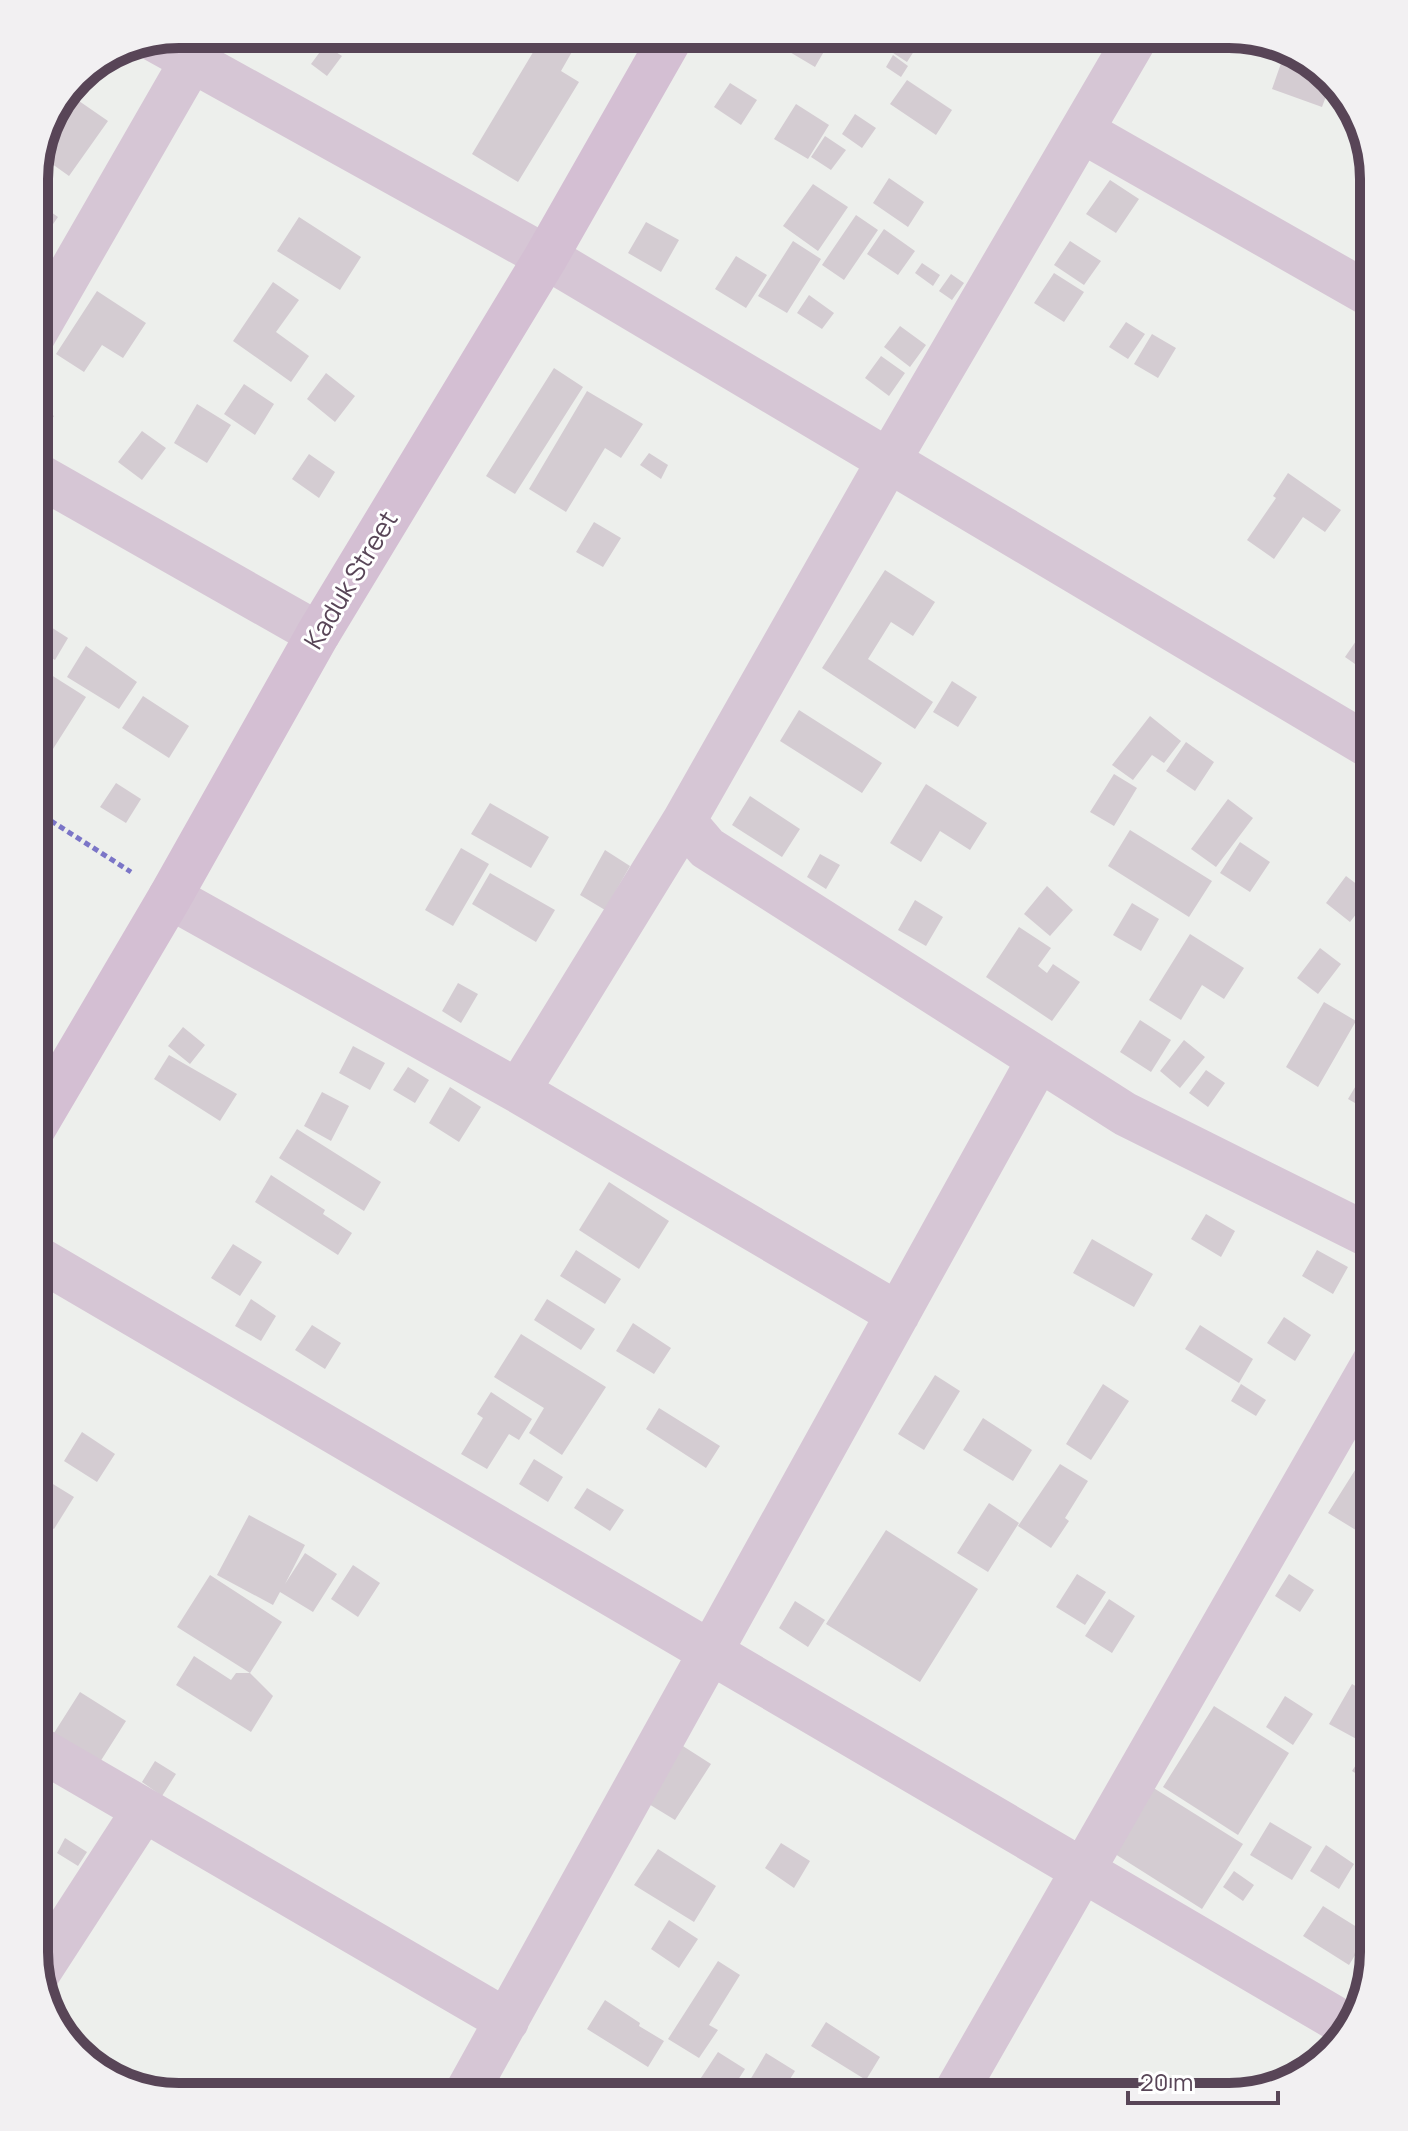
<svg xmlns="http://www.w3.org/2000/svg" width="1408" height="2131" font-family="Manrope,sans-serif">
  <rect width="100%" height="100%" fill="#edefec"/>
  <path fill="#d4ccd2" d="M358 34H375L369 42Z
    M544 34H563L577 43 561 71 579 82 518 182 472 154Z
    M790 34H818L830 41 815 67 783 48Z
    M864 34H925L907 62Z
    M325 45 342 56 327 76 311 64Z
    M1286 49 1302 54 1331 83 1322 107 1272 89Z
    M893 55 908 66 901 77 886 67Z
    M907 80 952 110 936 135 890 104Z
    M730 83 757 100 741 125 714 107Z
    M79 101 108 121 69 176 41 156Z
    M796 104 829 125 808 159 774 139Z
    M855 114 876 128 862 148 842 134Z
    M825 136 846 150 831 170 811 157Z
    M889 178 924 202 908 227 873 203Z
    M1110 180 1139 199 1116 233 1086 214Z
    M813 184 848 207 818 251 783 226Z
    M34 200 58 217 34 251Z
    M856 215 878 230 844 280 822 265Z
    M299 217 361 257 340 290 277 251Z
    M646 222 679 240 661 272 628 253Z
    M884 229 915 251 898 275 867 254Z
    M793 241 821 259 787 313 758 296Z
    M1070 241 1101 261 1084 285 1054 265Z
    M736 256 767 275 746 308 715 289Z
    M922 263 940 275 933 286 915 273Z
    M1054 273 1084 292 1064 322 1034 303Z
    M951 274 964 283 952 300 939 291Z
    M273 282 299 300 276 332 309 356 291 382 233 341Z
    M97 291 146 323 123 358 102 345 84 372 56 354Z
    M809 295 834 313 822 329 797 313Z
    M1126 322 1145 334 1128 359 1109 347Z
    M900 326 926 345 910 367 884 347Z
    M1152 334 1176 348 1158 378 1134 364Z
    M881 356 905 373 889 396 865 378Z
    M554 368 583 387 515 494 486 476Z
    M326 373 355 396 335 422 307 399Z
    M244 384 274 404 255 435 224 414Z
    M587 391 643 424 621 458 605 448 566 512 529 489Z
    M34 403 54 416 39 438 34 435Z
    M197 404 231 425 207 463 174 443Z
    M142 431 166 448 142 480 118 462Z
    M649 453 668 465 661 479 640 465Z
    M309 454 335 472 319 498 292 479Z
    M1288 473 1341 510 1325 532 1303 517 1274 559 1247 540 1276 498 1273 496Z
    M594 522 621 538 603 567 576 552Z
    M885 570 935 602 913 636 891 622 868 659 933 702 915 729 822 668Z
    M43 622 68 638 55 660 34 647V637Z
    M1356 641 1374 653V658L1365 671 1345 657Z
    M86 646 137 682 119 709 67 677Z
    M34 653 51 664 34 692Z
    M48 673 86 697 53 749 34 737V696Z
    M952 681 977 697 958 727 933 712Z
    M143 696 189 726 169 758 122 728Z
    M799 710 882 763 862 793 780 741Z
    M1150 716 1181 741 1164 763 1152 755 1133 780 1112 765Z
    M1186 742 1214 762 1195 791 1166 771Z
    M1114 774 1137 788 1114 826 1090 812Z
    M116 783 141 799 126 823 100 807Z
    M926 784 987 823 970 850 940 831 921 862 890 843Z
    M750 796 800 829 782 857 732 825Z
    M1228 799 1253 818 1216 867 1191 849Z
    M490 803 549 837 531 868 471 834Z
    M1130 830 1212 881 1189 917 1108 866Z
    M1240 842 1270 862 1250 892 1220 873Z
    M461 848 489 864 453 926 425 910Z
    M605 850 630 866 605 910 580 895Z
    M820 854 840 865 826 889 807 877Z
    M490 873 555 910 536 942 472 904Z
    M1346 876 1371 895 1350 922 1326 903Z
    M1047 886 1073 910 1050 936 1024 914Z
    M915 900 943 917 926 946 898 930Z
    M1132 903 1159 919 1141 951 1113 935Z
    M1374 919V955L1358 945Z
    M1019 927 1051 948 1038 966 1047 973 1053 964 1080 982 1052 1021 986 977Z
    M1190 934 1244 968 1224 999 1202 985 1181 1020 1149 1000Z
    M1320 948 1341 964 1318 994 1297 978Z
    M458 983 478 994 461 1023 442 1011Z
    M1324 1002 1356 1021 1318 1087 1286 1067Z
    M1140 1020 1171 1040 1151 1072 1120 1052Z
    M183 1027 205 1045 190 1064 168 1046Z
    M1184 1040 1205 1057 1180 1088 1160 1071Z
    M353 1046 385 1063 370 1090 339 1073Z
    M169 1055 237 1094 220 1121 154 1079Z
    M1374 1055V1114L1348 1099Z
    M408 1067 429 1080 415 1103 393 1090Z
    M1206 1070 1225 1083 1208 1107 1189 1093Z
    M450 1087 481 1107 459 1142 429 1123Z
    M322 1092 349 1106 331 1141 304 1126Z
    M297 1129 381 1182 364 1211 279 1158Z
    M271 1175 325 1210 323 1214 352 1233 338 1255 255 1202Z
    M609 1182 669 1221 639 1269 579 1230Z
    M1206 1214 1235 1231 1221 1257 1191 1239Z
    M1092 1239 1153 1274 1134 1307 1073 1273Z
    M233 1244 262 1262 240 1296 211 1278Z
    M576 1250 621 1279 605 1304 560 1276Z
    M1317 1250 1348 1267 1333 1294 1302 1276Z
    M251 1299 276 1316 261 1341 235 1326Z
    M547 1299 595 1329 581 1350 534 1320Z
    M1284 1317 1311 1335 1295 1361 1267 1343Z
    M633 1323 671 1348 654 1374 616 1351Z
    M312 1325 341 1343 325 1369 295 1350Z
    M1200 1325 1253 1359 1239 1383 1185 1349Z
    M521 1334 606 1387 562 1455 529 1433 544 1408 494 1377Z
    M935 1375 960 1391 924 1450 898 1434Z
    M1103 1384 1129 1401 1091 1460 1066 1444Z
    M1241 1384 1266 1400 1256 1416 1231 1401Z
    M491 1392 532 1419 519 1440 509 1434 487 1469 461 1454 483 1418 477 1414Z
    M659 1408 720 1446 706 1468 646 1429Z
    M983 1418 1032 1450 1013 1481 963 1450Z
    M82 1432 115 1454 97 1482 64 1461Z
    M1374 1440V1509L1359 1532 1328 1513Z
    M534 1459 563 1477 548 1502 519 1484Z
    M1060 1464 1088 1481 1065 1518 1069 1521 1051 1548 1018 1526Z
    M48 1481 74 1497 54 1529 34 1517V1503Z
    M587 1488 624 1510 610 1531 574 1508Z
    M989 1503 1019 1523 988 1572 957 1553Z
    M249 1515 305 1545 285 1584 305 1553 337 1574 313 1612 280 1592 273 1605 217 1575Z
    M886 1530 978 1589 920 1682 826 1624Z
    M353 1565 380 1583 358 1617 331 1599Z
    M1077 1574 1106 1592 1085 1625 1056 1607Z
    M1289 1574 1314 1590 1300 1612 1275 1596Z
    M210 1575 282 1622 250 1673 177 1627Z
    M1109 1599 1135 1616 1112 1653 1085 1636Z
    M795 1601 825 1620 808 1647 779 1628Z
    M1374 1637V1676L1356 1665Z
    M194 1656 231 1680 236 1673H250L273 1696 251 1732 176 1685Z
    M1352 1684 1374 1697V1721L1362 1742 1329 1724Z
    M80 1692 126 1721 100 1762 54 1733Z
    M1285 1696 1313 1714 1293 1745 1266 1727Z
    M1214 1706 1289 1753 1238 1835 1163 1787Z
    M675 1741 711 1764 675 1820 639 1798Z
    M1369 1745 1374 1748V1785L1352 1771Z
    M155 1761 176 1774 162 1796 142 1782Z
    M1144 1782 1243 1844 1202 1909 1104 1847Z
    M34 1816 48 1824 34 1846Z
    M1270 1822 1312 1847 1292 1880 1250 1855Z
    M65 1838 87 1852 78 1866 57 1853Z
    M781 1843 810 1861 794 1888 765 1868Z
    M1326 1845 1354 1864 1339 1889 1310 1871Z
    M658 1849 716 1886 694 1922 634 1885Z
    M1234 1871 1254 1885 1243 1901 1223 1887Z
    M1323 1906 1368 1934 1349 1965 1303 1936Z
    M669 1920 698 1939 679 1968 651 1949Z
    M718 1961 740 1975 709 2025 718 2030 699 2058 668 2039Z
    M605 2000 640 2023 639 2026 664 2041 648 2067 587 2029Z
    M826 2022 880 2057 866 2080 811 2046Z
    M718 2052 745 2069 727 2097H705L693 2090Z
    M766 2053 795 2071 779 2097 750 2080Z
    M645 2078 674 2097H633Z"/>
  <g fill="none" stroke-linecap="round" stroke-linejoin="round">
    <path stroke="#7b75c7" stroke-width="5" stroke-dasharray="6 4" stroke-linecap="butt" d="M34 810 131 872"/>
    <path stroke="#d6c6d5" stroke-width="44" d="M1138 34 889 460 684 821 707 848 1125 1114 1374 1238
      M153 39 546 257 1374 749
      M1082 131 1374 297
      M34 335 206 36
      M34 473 318 634
      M170 897 518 1091 898 1314
      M518 1091 684 821
      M34 1256 1352 2028
      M34 1746 507 2021
      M39 1972 144 1810
      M464 2097 1039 1059
      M953 2097 1374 1362"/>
    <path stroke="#d4bfd3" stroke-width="44" d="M34 1128 170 897 318 634 546 257 673 34"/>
  </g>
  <g text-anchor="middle" stroke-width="6" stroke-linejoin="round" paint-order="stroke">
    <g font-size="26" fill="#584557" stroke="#fff">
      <text transform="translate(351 580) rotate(-59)" y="9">Kaduk Street</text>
    </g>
  </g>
  <path d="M0 0H1408V2131H0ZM179 48H1229A131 131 0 0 1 1360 179V1952A131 131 0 0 1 1229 2083H179A131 131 0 0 1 48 1952V179A131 131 0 0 1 179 48Z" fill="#f2f0f2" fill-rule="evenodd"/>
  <path fill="none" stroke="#584557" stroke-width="10" d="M179 48H1229A131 131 0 0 1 1360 179V1952A131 131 0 0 1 1229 2083H179A131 131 0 0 1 48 1952V179A131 131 0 0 1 179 48Z"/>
  <path d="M1128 2091v12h150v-12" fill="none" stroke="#584557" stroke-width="4"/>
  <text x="1140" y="2091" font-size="24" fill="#584557" stroke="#ffffff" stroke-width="6" paint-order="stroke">20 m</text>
</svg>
